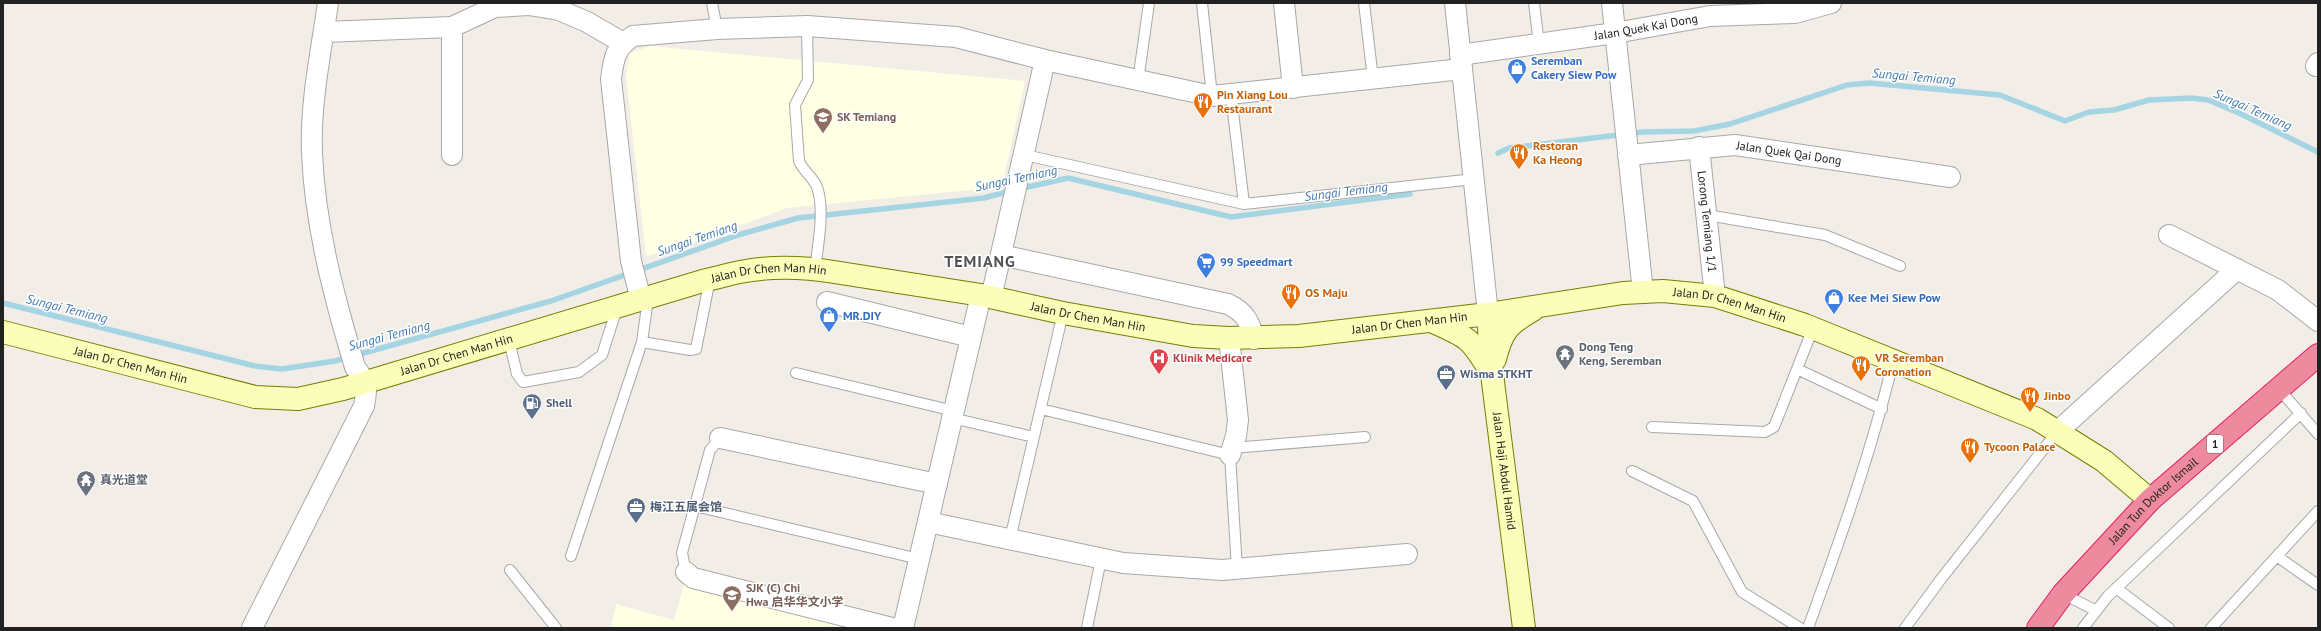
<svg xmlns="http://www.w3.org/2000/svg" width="2321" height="631" font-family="'PT Sans','Noto Sans SC',sans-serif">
  <rect width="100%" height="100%" fill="#f2eee7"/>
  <path fill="#ffffe3" d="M650 46 1025 81 1002 187 787 208 687 245 646 256 626 75 630 53Z
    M684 585 848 628H611L616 604 674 620Z"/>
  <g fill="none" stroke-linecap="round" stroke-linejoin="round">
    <path stroke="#a5d4e2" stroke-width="5.5" d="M1498 153 1509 148 1643 132 1694 131 1730 124 1847 85 1869 83 2000 95 2065 121 2089 112 2114 110 2149 100 2192 98 2208 100 2239 113 2318 152
      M1019 189 1068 178 1231 217 1410 194
      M3 303 255 366 282 369 335 361 551 301 738 235 798 218 984 198 1010 191"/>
    <defs>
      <path id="lane" d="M712 3 717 29
        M1202 3 1212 96
        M1364 3 1373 79
        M1534 3 1539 44
        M807 26 808 80 795 105 799 161C803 171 813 177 817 187 825 209 818 246 815 269
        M1138 81 1149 3
        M1025 155 1244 204 1231 95
        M1244 204 1474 179
        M1707 215 1825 235 1900 266
        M648 299 642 342 690 350 696 349 710 279
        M1813 328 1797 369 1882 409
        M509 340 517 374 523 382 579 372 602 355 617 308
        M796 373 954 411
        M2279 389 2318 434
        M1041 409 1230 455 1237 569
        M952 418 1034 437
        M1652 427 1765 432 1774 427 1797 369
        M1232 448 1365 437
        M1632 471 1693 501 1742 592 1800 628
        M695 506 919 559
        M1010 539 1063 313
        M571 556 642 342
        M2278 557 2318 585
        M510 570 556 628
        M686 572 682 553 710 450 720 438
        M2116 588 2169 628
        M2063 594 2095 610
        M1087 628 1101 559
        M1808 628C1840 540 1871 453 1893 362
        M1905 628 1941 579 2057 432
        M2083 628 2108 596 2301 413
        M2211 628 2318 511"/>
      <g id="street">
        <path d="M1284 3 1293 88"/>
        <path d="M1455 3 1488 314"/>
        <path d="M1612 3 1643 292"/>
        <path d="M452 27V155"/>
        <path d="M324 32 452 27 495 7 529 5 559 10 587 22 623 43"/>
        <path id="s1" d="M1460 55 1615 33 1710 16 1795 13 1831 3"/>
        <path d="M2316 66 2318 63"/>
        <path id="s2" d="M1699 147 1715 296"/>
        <path id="s3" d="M1628 155 1735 145 1950 177"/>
        <path d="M2169 235 2278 290 2318 321"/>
        <path d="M1001 255 1228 304C1245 312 1250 322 1254 339"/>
        <path d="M991 298 1045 60"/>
        <path d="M641 300 631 261 611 79C614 58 614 49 633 36L717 29 807 26 956 37 1045 60 1212 96 1462 69"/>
        <path d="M827 302 971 337"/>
        <path d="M1229 338 1238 420 1236 436 1230 455"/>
        <path d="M2057 432 2237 269"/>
        <path d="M720 438 937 484"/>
        <path d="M928 522 1123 563 1222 570 1407 554"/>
        <path d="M686 572 693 578 892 628"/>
        <path d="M252 628 364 406C368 385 367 384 355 367 334 297 315 226 312 153 310 103 321 52 328 3"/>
        <path d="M903 628 981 295"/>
      </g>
      <g id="secondary">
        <path id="s4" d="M1488 314 1492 374 1524 628"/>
        <path d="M1431 321C1467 337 1470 337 1490 371"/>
        <path id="s5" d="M3 332 255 397 298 399 343 389 706 280C718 278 729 274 740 272 770 266 804 267 834 272L981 295 1063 313 1193 336 1229 338 1299 336 1488 314 1623 293 1663 291 1715 296 1805 325 2037 419 2104 461 2150 500"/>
        <path d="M1495 359C1502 331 1508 324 1533 310"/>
      </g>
      <g id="highway">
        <path id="s6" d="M2038 628 2063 594 2150 500 2318 355"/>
      </g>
    </defs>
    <use href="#lane" stroke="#a8a8a8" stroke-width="12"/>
    <use href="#street" stroke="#a8a8a8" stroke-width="22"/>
    <use href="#secondary" stroke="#738000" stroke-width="24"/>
    <use href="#highway" stroke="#e71c63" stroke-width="24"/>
    <use href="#lane" stroke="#fff" stroke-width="10"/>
    <use href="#street" stroke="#fff" stroke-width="20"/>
    <use href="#secondary" stroke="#fbfeb9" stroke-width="22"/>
    <use href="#highway" stroke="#ed8a9d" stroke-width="22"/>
  </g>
  <defs>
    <symbol id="shop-pin" viewBox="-11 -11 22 30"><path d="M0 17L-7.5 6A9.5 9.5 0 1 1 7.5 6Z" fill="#3f7fe0" stroke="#fff"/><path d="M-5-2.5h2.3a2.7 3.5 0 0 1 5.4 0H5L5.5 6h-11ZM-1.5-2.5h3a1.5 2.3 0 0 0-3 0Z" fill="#fff"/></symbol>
    <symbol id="restaurant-pin" viewBox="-11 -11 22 30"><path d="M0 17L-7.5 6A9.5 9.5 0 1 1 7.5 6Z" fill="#e8710a" stroke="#fff"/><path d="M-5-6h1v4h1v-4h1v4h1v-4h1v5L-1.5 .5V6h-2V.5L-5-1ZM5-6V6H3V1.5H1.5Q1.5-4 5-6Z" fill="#fff"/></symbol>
    <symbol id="school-pin" viewBox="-11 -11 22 30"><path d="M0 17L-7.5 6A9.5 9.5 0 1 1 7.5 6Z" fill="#8d6e63" stroke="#fff"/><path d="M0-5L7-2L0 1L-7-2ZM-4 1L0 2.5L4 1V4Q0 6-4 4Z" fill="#fff"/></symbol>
    <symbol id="supermarket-pin" viewBox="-11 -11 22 30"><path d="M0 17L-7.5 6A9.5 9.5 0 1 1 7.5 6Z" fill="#3f7fe0" stroke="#fff"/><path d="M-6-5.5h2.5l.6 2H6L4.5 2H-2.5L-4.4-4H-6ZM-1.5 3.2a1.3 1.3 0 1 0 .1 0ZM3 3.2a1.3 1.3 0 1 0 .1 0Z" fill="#fff"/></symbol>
    <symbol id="temple-pin" viewBox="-11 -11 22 30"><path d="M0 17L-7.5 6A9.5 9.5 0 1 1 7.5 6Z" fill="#6b7280" stroke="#fff"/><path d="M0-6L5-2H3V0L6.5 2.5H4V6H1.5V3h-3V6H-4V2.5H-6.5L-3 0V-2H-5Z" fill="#fff"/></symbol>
    <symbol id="hospital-pin" viewBox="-11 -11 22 30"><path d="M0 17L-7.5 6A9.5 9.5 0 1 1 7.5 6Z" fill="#e0444e" stroke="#fff"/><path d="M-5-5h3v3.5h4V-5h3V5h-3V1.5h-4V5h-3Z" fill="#fff"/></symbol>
    <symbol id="office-pin" viewBox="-11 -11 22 30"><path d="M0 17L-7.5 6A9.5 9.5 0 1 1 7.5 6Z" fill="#5c6f8a" stroke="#fff"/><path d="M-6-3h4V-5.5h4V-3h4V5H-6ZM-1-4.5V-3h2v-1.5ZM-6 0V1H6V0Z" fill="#fff"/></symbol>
    <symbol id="fuel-pin" viewBox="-11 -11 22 30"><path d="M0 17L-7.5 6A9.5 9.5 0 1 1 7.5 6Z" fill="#5c6f8a" stroke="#fff"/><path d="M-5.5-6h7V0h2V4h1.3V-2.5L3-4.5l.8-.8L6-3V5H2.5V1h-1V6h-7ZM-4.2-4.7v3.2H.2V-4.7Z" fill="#fff"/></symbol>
  </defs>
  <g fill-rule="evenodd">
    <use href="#shop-pin" x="1506" y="57" width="22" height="30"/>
    <use href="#restaurant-pin" x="1192" y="91" width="22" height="30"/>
    <use href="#school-pin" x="812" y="106" width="22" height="30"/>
    <use href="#restaurant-pin" x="1508" y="142" width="22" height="30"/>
    <use href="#supermarket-pin" x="1195" y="251" width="22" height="30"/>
    <use href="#restaurant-pin" x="1280" y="282" width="22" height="30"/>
    <use href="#shop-pin" x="1823" y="287" width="22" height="30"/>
    <use href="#shop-pin" x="818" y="305" width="22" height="30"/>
    <use href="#temple-pin" x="1554" y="343" width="22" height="30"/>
    <use href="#hospital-pin" x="1148" y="347" width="22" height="30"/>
    <use href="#restaurant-pin" x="1850" y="354" width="22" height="30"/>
    <use href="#office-pin" x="1435" y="363" width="22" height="30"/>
    <use href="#restaurant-pin" x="2019" y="385" width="22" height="30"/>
    <use href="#fuel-pin" x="521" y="392" width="22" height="30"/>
    <use href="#restaurant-pin" x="1959" y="436" width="22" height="30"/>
    <use href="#temple-pin" x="75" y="469" width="22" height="30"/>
    <use href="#office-pin" x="625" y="496" width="22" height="30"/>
    <use href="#school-pin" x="721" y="584" width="22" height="30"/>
  </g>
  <g text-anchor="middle" stroke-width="3" stroke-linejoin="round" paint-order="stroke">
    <rect fill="#fff" stroke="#646464" stroke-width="1" x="2207" y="435" width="16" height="18" rx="3"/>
    <g font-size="11" font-weight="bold" fill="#212121">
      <text x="2215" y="448">1</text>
    </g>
    <g font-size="12" fill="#212121" stroke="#fff">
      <text dy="4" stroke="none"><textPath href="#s1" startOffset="188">Jalan Quek Kai Dong</textPath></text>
      <text dy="4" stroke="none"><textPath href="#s3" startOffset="162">Jalan Quek Qai Dong</textPath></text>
      <text dy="4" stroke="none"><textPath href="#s2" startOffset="75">Lorong Temiang 1/1</textPath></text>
      <text dy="4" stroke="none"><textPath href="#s5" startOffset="792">Jalan Dr Chen Man Hin</textPath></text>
      <text dy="4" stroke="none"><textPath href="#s5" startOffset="1764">Jalan Dr Chen Man Hin</textPath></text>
      <text dy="4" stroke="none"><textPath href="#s5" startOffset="1116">Jalan Dr Chen Man Hin</textPath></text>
      <text dy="4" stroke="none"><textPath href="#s5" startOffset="1440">Jalan Dr Chen Man Hin</textPath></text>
      <text dy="4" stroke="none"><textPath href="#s5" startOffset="468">Jalan Dr Chen Man Hin</textPath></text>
      <text dy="4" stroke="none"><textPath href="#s5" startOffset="132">Jalan Dr Chen Man Hin</textPath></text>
      <text dy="4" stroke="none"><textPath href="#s4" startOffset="158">Jalan Haji Abdul Hamid</textPath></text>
      <text dy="4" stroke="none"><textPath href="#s6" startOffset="172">Jalan Tun Doktor Ismail</textPath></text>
    </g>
    <g font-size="12" font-weight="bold" fill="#366cbe" stroke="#fff" text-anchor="start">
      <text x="1531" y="65">Seremban<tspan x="1531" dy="14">Cakery Siew Pow</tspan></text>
      <text x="1220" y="266">99 Speedmart</text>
      <text x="1848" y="302">Kee Mei Siew Pow</text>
      <text x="843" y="320">MR.DIY</text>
    </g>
    <g font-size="12" font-weight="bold" fill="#c56008" stroke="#fff" text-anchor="start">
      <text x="1217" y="99">Pin Xiang Lou<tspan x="1217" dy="14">Restaurant</tspan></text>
      <text x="1533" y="150">Restoran<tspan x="1533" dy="14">Ka Heong</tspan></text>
      <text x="1305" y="297">OS Maju</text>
      <text x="1875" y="362">VR Seremban<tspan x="1875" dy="14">Coronation</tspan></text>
      <text x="2044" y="400">Jinbo</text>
      <text x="1984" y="451">Tycoon Palace</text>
    </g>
    <g font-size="12" font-weight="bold" fill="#785e54" stroke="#fff" text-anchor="start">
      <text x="837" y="121">SK Temiang</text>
      <text x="746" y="592">SJK (C) Chi<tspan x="746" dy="14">Hwa 启华华文小学</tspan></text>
    </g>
    <g font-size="12" font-weight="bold" fill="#5b616d" stroke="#fff" text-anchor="start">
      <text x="1579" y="351">Dong Teng<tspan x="1579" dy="14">Keng, Seremban</tspan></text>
      <text x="100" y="484">真光道堂</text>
    </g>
    <g font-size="12" font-weight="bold" fill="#be3a42" stroke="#fff" text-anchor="start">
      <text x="1173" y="362">Klinik Medicare</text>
    </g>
    <g font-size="12" font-weight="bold" fill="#4e5e75" stroke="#fff" text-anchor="start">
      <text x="1460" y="378">Wisma STKHT</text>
      <text x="546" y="407">Shell</text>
      <text x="650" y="511">梅江五属会馆</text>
    </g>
    <g font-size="13" font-style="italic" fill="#427ab1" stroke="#fff">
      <text transform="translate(1914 76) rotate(5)" y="5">Sungai Temiang</text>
      <text transform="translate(2253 109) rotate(24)" y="5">Sungai Temiang</text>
      <text transform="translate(1016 178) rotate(-12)" y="5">Sungai Temiang</text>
      <text transform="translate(1346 191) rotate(-7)" y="5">Sungai Temiang</text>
      <text transform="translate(697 238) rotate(-19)" y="5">Sungai Temiang</text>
      <text transform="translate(67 308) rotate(14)" y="5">Sungai Temiang</text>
      <text transform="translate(389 335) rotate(-15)" y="5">Sungai Temiang</text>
    </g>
    <g font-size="16" font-weight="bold" letter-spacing="1" fill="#545454" stroke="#fff">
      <text x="980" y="267">TEMIANG</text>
    </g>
  </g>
  <rect width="2321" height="631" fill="none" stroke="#212121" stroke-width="8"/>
</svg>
